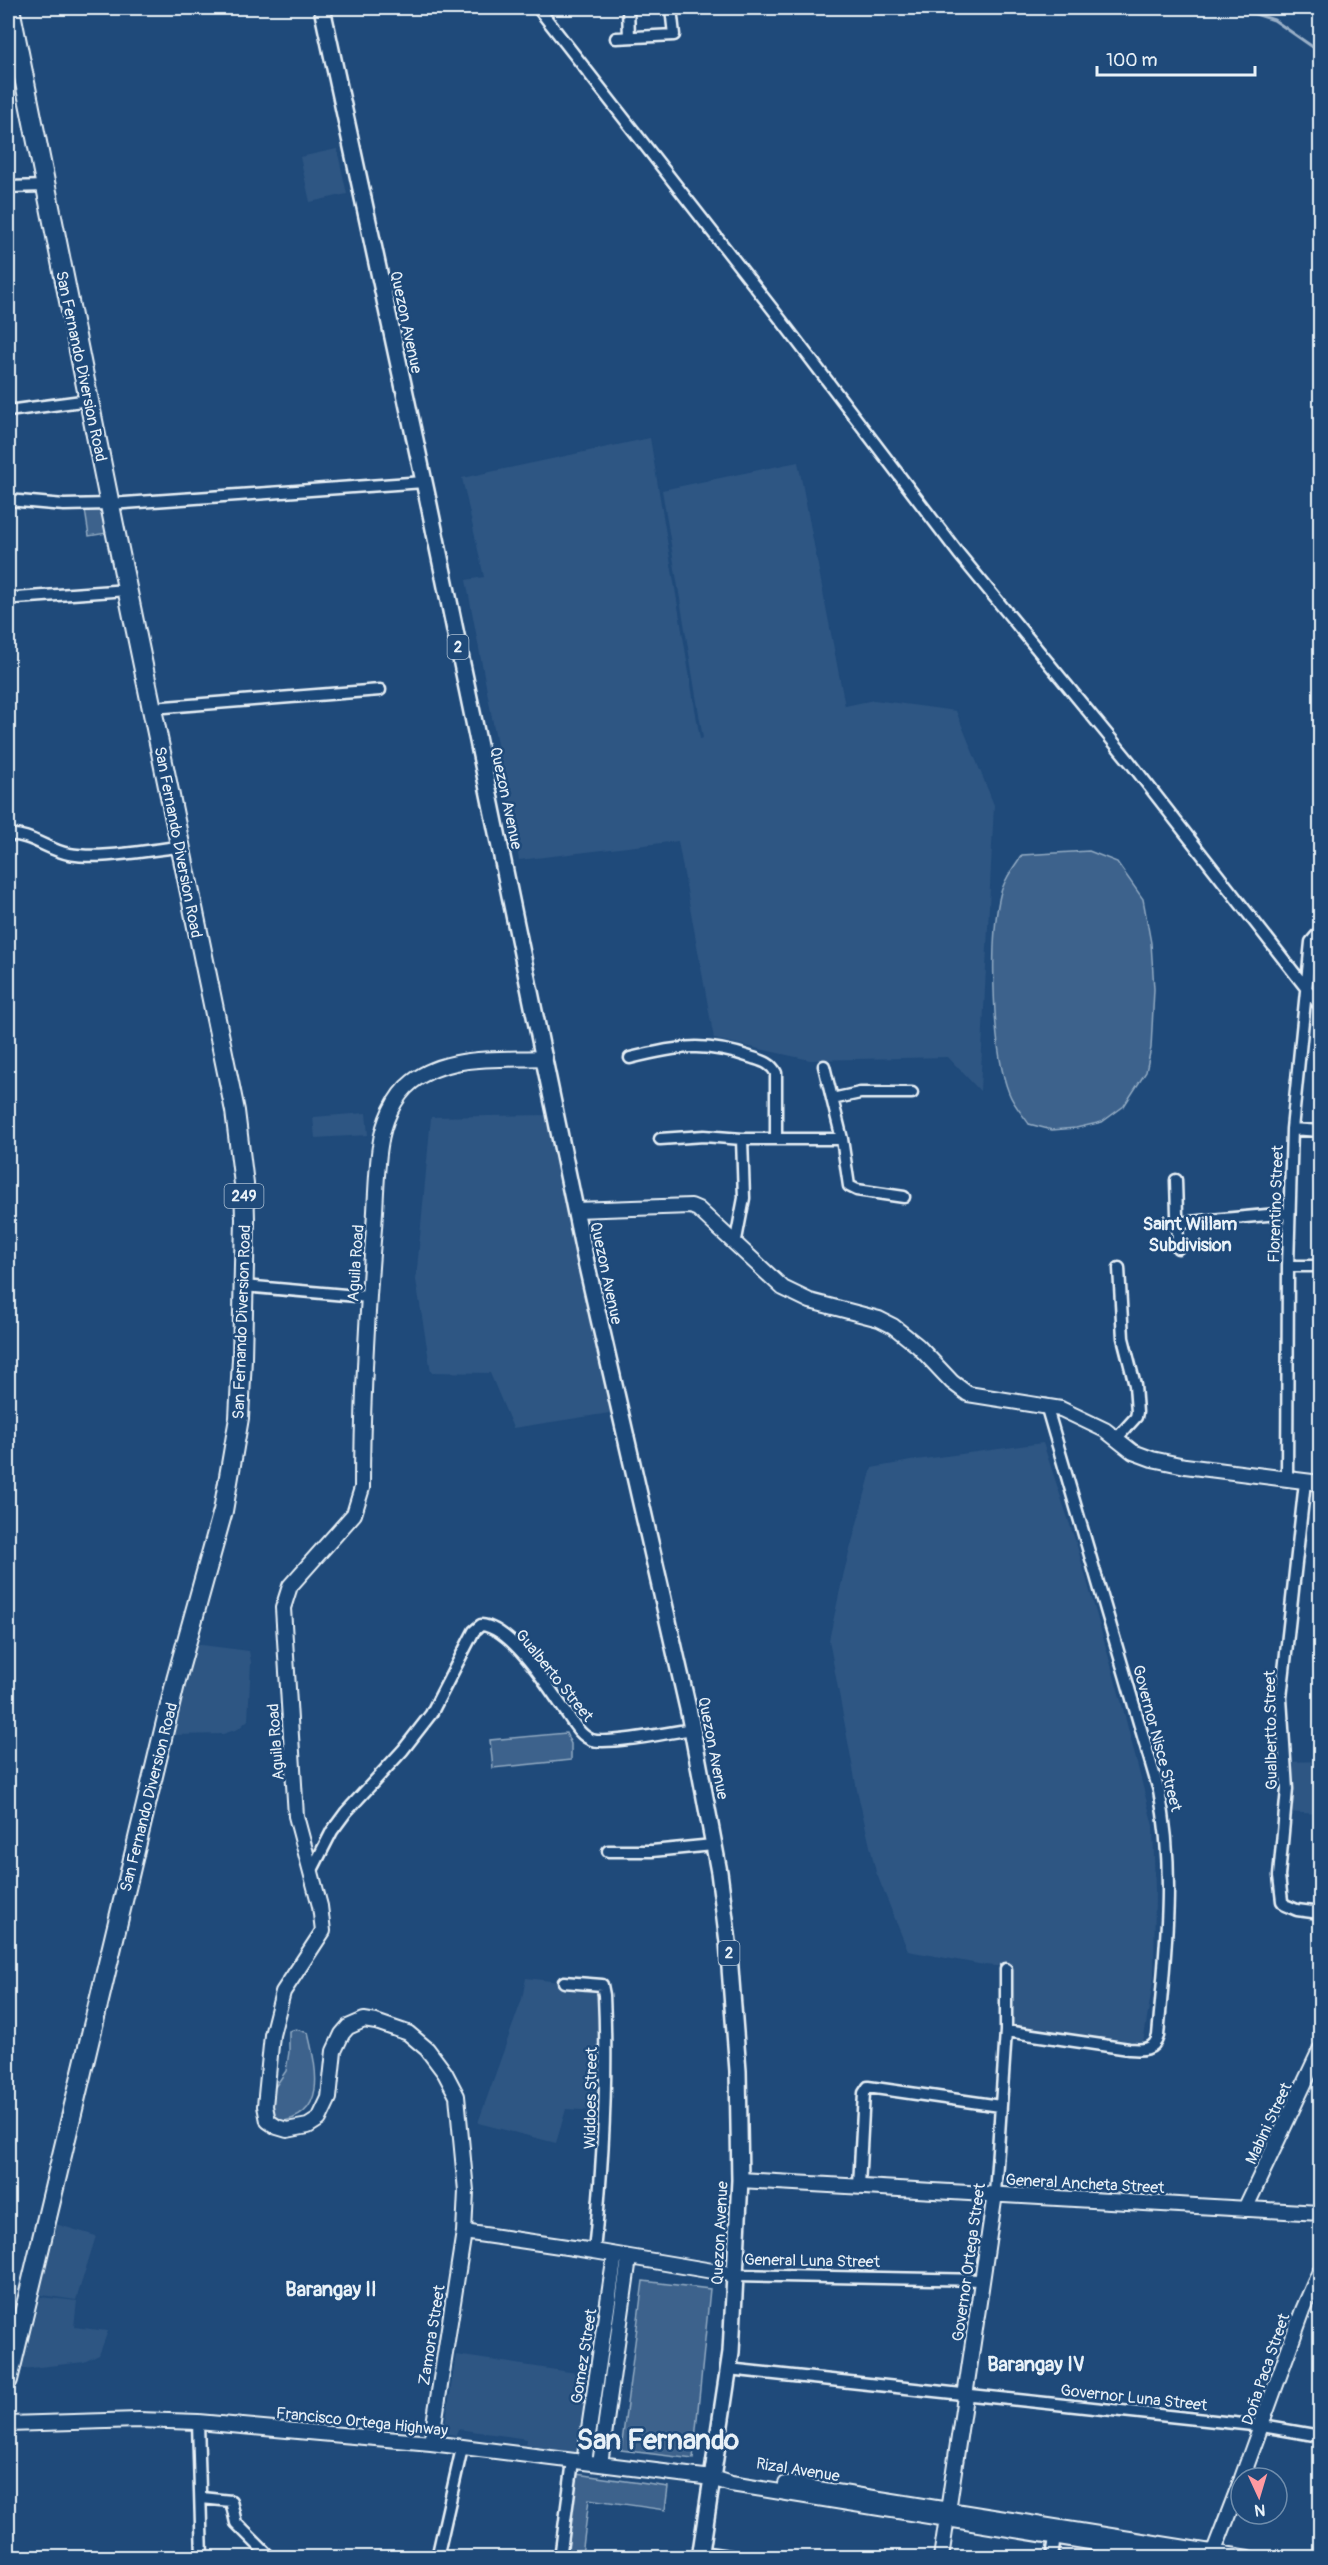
<svg xmlns="http://www.w3.org/2000/svg" width="1328" height="2565" font-family="Pangolin,sans-serif">
  <rect width="100%" height="100%" fill="#1f4a7a"/>
  <filter id="ink" filterUnits="userSpaceOnUse"><feTurbulence type="fractalNoise" baseFrequency=".0167" numOctaves="2"/><feDisplacementMap in="SourceGraphic" scale="12" xChannelSelector="R" yChannelSelector="G"/><feConvolveMatrix kernelMatrix="1 2 1 2 8 2 1 2 1" color-interpolation-filters="sRGB"/></filter>
  <g filter="url(#ink)">
    <path fill="#2e5683" d="M337 149 347 194 310 202 300 157Z
      M650 438 700 739 703 738 662 490 798 462 845 706 874 700 956 711 994 805 980 1091 948 1057 810 1060 714 1039 678 841 519 860 466 580 484 577 462 478Z
      M366 1113 368 1135 315 1138 313 1117Z
      M548 1115 616 1412 513 1428 490 1373 431 1372 416 1280 431 1117Z
      M1043 1443 1077 1546 1120 1697 1153 1826 1155 1889 1154 1976 1143 2043 1007 2026 1008 1967 984 1965 908 1951 876 1872 857 1790 829 1640 844 1572 872 1468 916 1460Z
      M194 1644 249 1651 251 1662 248 1720 238 1729 223 1734 174 1735Z
      M1320 1761V1814L1285 1812 1288 1762Z
      M526 1978 600 1987 599 2111 566 2109 556 2143 478 2123 522 1999Z
      M52 2223 96 2236 76 2300 35 2294Z
      M40 2297 77 2301 74 2327 108 2331 99 2355 84 2362 22 2369Z
      M456 2355 590 2375 578 2454 526 2447 527 2439 458 2429 456 2435 444 2433Z"/>
    <path fill="#3c628c" stroke="#92aac2" stroke-width="1.5" d="M102 500 107 533 89 536 84 503Z
      M1089 851 1117 862 1143 899 1151 943 1154 989 1151 1048 1146 1072 1124 1106 1102 1122 1076 1128 1052 1130 1029 1124C1023 1115 1013 1104 1009 1093 992 1051 990 944 999 900 1002 883 1012 869 1022 855Z
      M566 1733 571 1744V1760L493 1768 490 1740Z
      M296 2029 308 2033C316 2067 329 2116 278 2122L272 2117 271 2093 286 2071 289 2052V2031Z
      M643 2281 710 2289 693 2459 621 2450Z
      M576 2474 668 2487 665 2510 589 2499 582 2555 566 2553Z"/>
    <g fill="none" stroke-linecap="round" stroke-linejoin="round">
      <path stroke="#9ab0c7" stroke-width="3" d="M1237 8 1274 20 1320 52"/>
      <defs>
        <path id="street" d="M538 8 781 320 959 554 1130 762 1320 1006
          M628 8 629 37
          M616 38 674 35 671 8
          M8 187 46 186
          M8 411 89 400
          M8 500 64 505 110 504 424 482
          M16 598 127 590
          M152 708 380 690
          M8 835C30 833 47 850 69 854 102 860 146 850 180 847
          M630 1058C679 1046 705 1041 753 1058 762 1061 771 1063 776 1073V1139
          M824 1066 842 1139 849 1186 857 1190 904 1197
          M832 1099 860 1093H912
          M1292 1129 1320 1131
          M660 1139 704 1136 742 1139H842
          M1176 1180 1178 1248
          M1178 1223 1289 1213
          M735 1245 744 1198 742 1139
          M1288 1266H1320
          M243 1286 368 1297
          M1117 1438 1136 1417 1137 1412 1135 1385 1123 1338 1119 1268
          M1287 1480 1288 1266 1292 1129 1311 942 1317 935 1320 934
          M1305 1482 1281 1698 1287 1789 1279 1876 1282 1901 1285 1905 1297 1910 1320 1913
          M608 1851H652L713 1845
          M311 1872 332 1831 346 1812 403 1750 431 1714 474 1631 481 1625C511 1627 548 1686 565 1711 572 1721 580 1736 592 1740 607 1745 673 1732 692 1729
          M564 1982 602 1985 604 1995C608 2081 603 2165 594 2251
          M1006 2031 1129 2049C1142 2050 1154 2051 1158 2036 1165 1954 1176 1872 1159 1791L1046 1405
          M859 2186 864 2093 868 2087 1000 2106
          M995 2194 1006 2031V1969
          M736 2275 983 2280
          M728 2369 1262 2426 1320 2436
          M198 2422 202 2558
          M202 2498 231 2501 236 2523 271 2558
          M701 2552 743 2558
          M437 2558 462 2448
          M560 2558 573 2461
          M1052 2558 1055 2537"/>
        <path id="secondary" d="M575 1210 691 1206 698 1209 783 1288 810 1301 879 1319 893 1326 918 1346 952 1382 968 1394 1061 1409 1105 1430 1133 1452 1152 1459 1185 1466 1320 1483
          M740 2180 1320 2213
          M1245 2209 1320 2050
          M464 2232 594 2251 736 2275
          M8 2424 139 2420 198 2422 431 2443 712 2478 731 2484 1188 2558
          M431 2443 464 2232 466 2191 457 2096 445 2073 427 2049 408 2033 376 2022 364 2020 348 2027 342 2034 334 2051 329 2098 319 2119 308 2126 287 2130 277 2127 268 2121 265 2106 272 2035 283 1992 323 1931 320 1906 296 1816 283 1608 290 1586 354 1514 362 1488C362 1401 367 1314 374 1228 376 1201 376 1172 380 1146 383 1123 394 1096 412 1082 448 1054 502 1060 545 1058
          M584 2462 615 2255
          M600 2464 629 2258
          M1242 2478 1303 2310 1320 2271
          M786 2484 1249 2558
          M1214 2551 1241 2481
          M941 2558 995 2194"/>
        <path id="primary" d="M322 8 428 500 586 1262 689 1713 719 1872 728 1942 738 2071 740 2180 731 2352 700 2558"/>
        <path id="highway" d="M8 2380 176 1680 223 1511 239 1418 242 1358 245 1219 244 1184 235 1111 113 520 10 8"/>
      </defs>
      <use href="#street" stroke="#e8f1f8" stroke-width="15"/>
      <use href="#secondary" stroke="#e8f1f8" stroke-width="18"/>
      <use href="#primary" stroke="#e8f1f8" stroke-width="20"/>
      <use href="#highway" stroke="#e8f1f8" stroke-width="22"/>
      <use href="#street" stroke="#1f4a7a" stroke-width="10"/>
      <use href="#secondary" stroke="#1f4a7a" stroke-width="14"/>
      <use href="#primary" stroke="#1f4a7a" stroke-width="15"/>
      <use href="#highway" stroke="#1f4a7a" stroke-width="18"/>
    </g>
  </g>
  <g text-anchor="middle" stroke-width="5" stroke-linejoin="round" paint-order="stroke">
    <g fill="#1f4a7a" stroke="#acbfd2" stroke-width="1.5">
      <rect x="447.5" y="635" width="21" height="24" rx="4.5"/>
      <rect x="224.5" y="1184" width="39" height="24" rx="4.5"/>
      <rect x="718.5" y="1941" width="21" height="24" rx="4.5"/>
    </g>
    <g font-size="15" font-weight="bold" fill="#e8f1f8">
      <text x="458" y="652">2</text>
      <text x="244" y="1201">249</text>
      <text x="729" y="1958">2</text>
    </g>
    <g font-size="16" fill="#e8f1f8" stroke="#1f4a7a">
      <text transform="translate(407 322) rotate(78)" y="6">Quezon Avenue</text>
      <text transform="translate(82 366) rotate(78)" y="6">San Fernando Diversion Road</text>
      <text transform="translate(507 798) rotate(78)" y="6">Quezon Avenue</text>
      <text transform="translate(179 842) rotate(79)" y="6">San Fernando Diversion Road</text>
      <text transform="translate(1275 1204) rotate(-88)" y="6">Florentino Street</text>
      <text transform="translate(355 1263) rotate(-86)" y="6">Aguila Road</text>
      <text transform="translate(607 1273) rotate(78)" y="6">Quezon Avenue</text>
      <text transform="translate(241 1322) rotate(-88)" y="6">San Fernando Diversion Road</text>
      <text transform="translate(555 1675) rotate(51)" y="6">Gualberto Street</text>
      <text transform="translate(1270 1730) rotate(-91)" y="6">Gualbertto Street</text>
      <text transform="translate(1158 1738) rotate(75)" y="6">Governor Nisce Street</text>
      <text transform="translate(275 1742) rotate(-94)" y="6">Aguila Road</text>
      <text transform="translate(714 1748) rotate(79)" y="6">Quezon Avenue</text>
      <text transform="translate(148 1797) rotate(-76)" y="6">San Fernando Diversion Road</text>
      <text transform="translate(590 2098) rotate(-89)" y="6">Widdoes Street</text>
      <text transform="translate(1268 2123) rotate(-65)" y="6">Mabini Street</text>
      <text transform="translate(1085 2183) rotate(3)" y="6">General Ancheta Street</text>
      <text transform="translate(719 2233) rotate(-87)" y="6">Quezon Avenue</text>
      <text transform="translate(812 2260) rotate(1)" y="6">General Luna Street</text>
      <text transform="translate(968 2262) rotate(-82)" y="6">Governor Ortega Street</text>
      <text transform="translate(431 2335) rotate(-81)" y="6">Zamora Street</text>
      <text transform="translate(583 2356) rotate(-81)" y="6">Gomez Street</text>
      <text transform="translate(1265 2369) rotate(-71)" y="6">Doña Paca Street</text>
      <text transform="translate(1134 2397) rotate(6)" y="6">Governor Luna Street</text>
      <text transform="translate(362 2421) rotate(6)" y="6">Francisco Ortega Highway</text>
      <text transform="translate(798 2469) rotate(9)" y="6">Rizal Avenue</text>
    </g>
    <g font-size="18" font-weight="bold" fill="#e8f1f8" stroke="#1f4a7a">
      <text x="1190" y="1230">Saint Willam<tspan x="1190" dy="21">Subdivision</tspan></text>
    </g>
    <g font-size="20" font-weight="bold" fill="#e8f1f8" stroke="#1f4a7a">
      <text x="331" y="2296">Barangay II</text>
      <text x="1036" y="2371">Barangay IV</text>
    </g>
    <g font-size="28" font-weight="bold" fill="#e8f1f8" stroke="#1f4a7a">
      <text x="658" y="2449">San Fernando</text>
    </g>
  </g>
  <rect width="1328" height="2565" fill="none" stroke="#1f4a7a" stroke-width="30"/>
  <rect x="15" y="15" width="1298" height="2535" fill="none" stroke="#e8f1f8" stroke-width="2" filter="url(#ink)"/>
  <g transform="translate(1259 2496) rotate(176)"><circle r="28" fill="#1f4a7a" stroke="#6f8dac" stroke-width="1.5"/>
  <path d="M0-4.5L10 22L0 15L-10 22Z" fill="#ff9aa2"/>
  <text y="-9" font-size="16" font-weight="bold" text-anchor="middle" fill="#e8f1f8">N</text>
  </g>
  <path d="M1097 66v9h158v-9" fill="none" stroke="#e8f1f8" stroke-width="3"/>
  <text x="1106" y="66" font-size="18" fill="#e8f1f8" stroke="#1f4a7a" stroke-width="4.5" paint-order="stroke">100 m</text>
</svg>
